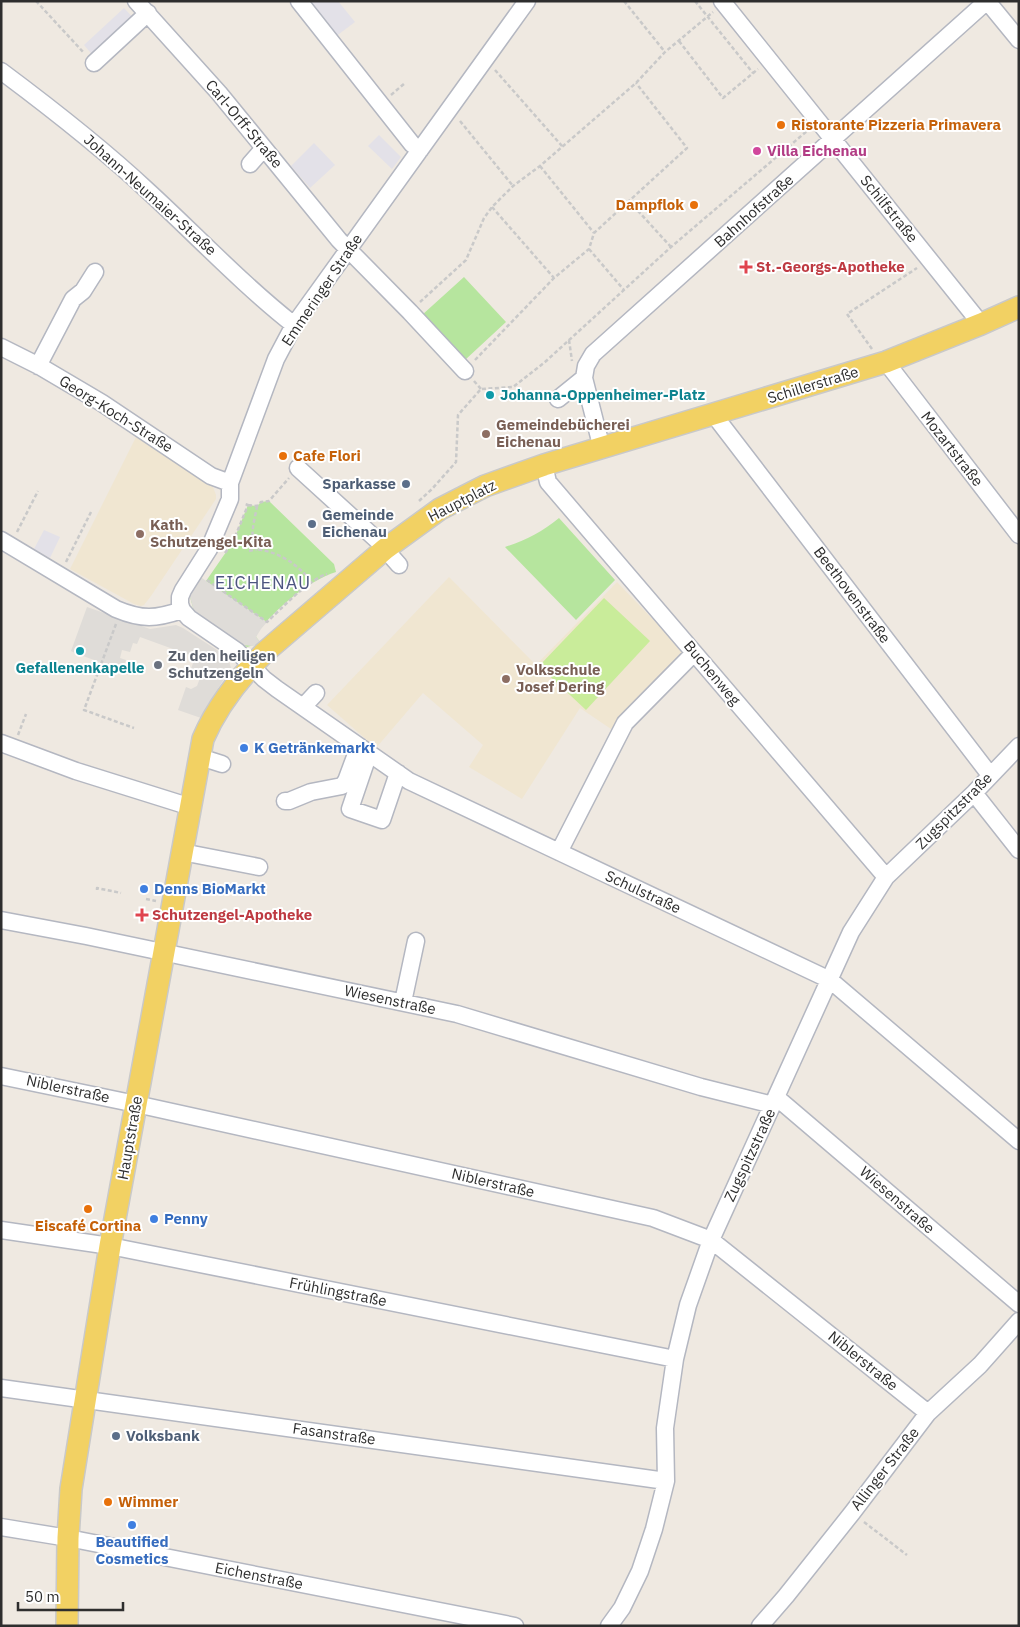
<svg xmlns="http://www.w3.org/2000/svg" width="1020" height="1627" font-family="'IBM Plex Sans',sans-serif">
  <rect width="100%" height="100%" fill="#efe9e1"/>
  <path fill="#e3e1e8" d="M308 1H338L355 22 335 37Z
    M124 8 142 27 101 65 84 45Z
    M379 135 401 157 392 169 368 146Z
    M314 143 335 165 310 188 291 166Z
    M44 530 60 537 50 558 34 549Z"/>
  <path fill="#f0e6d1" d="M136 437 213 487 216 495V499L151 596 144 605 141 606 134 604 70 569Z
    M449 577 536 665 617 582 686 654 611 729 580 708 522 799 469 767 483 745 423 693 376 748 327 705Z"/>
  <path fill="#b6e59e" d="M464 277 506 322 465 360 422 315Z
    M269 501 334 564 336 572C309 580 274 610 257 633L256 637 261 643 247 647 194 611 190 597 206 581 233 542 248 505 257 506 261 502Z
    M559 518 615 580 576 620 505 547C526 540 542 532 559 518Z"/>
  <path fill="#c9ec9a" d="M604 598 650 641 586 710 539 666Z"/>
  <path fill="#dfdcd8" d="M199 576 267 622 261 629 256 637 261 643 252 646 242 645 199 617 194 611 190 597V592Z
    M87 607 150 629 176 625 183 628 220 652 226 651 231 668 208 704 201 718 178 710 186 687 191 689 197 686 200 678 197 671 191 669 195 657 140 637 137 644 133 643 130 652 122 650 120 658 126 660 122 670 83 656 86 648 78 645 75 653 71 651Z"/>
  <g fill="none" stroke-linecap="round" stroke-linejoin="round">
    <defs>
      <path id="minor" d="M136 1 219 93 339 240 410 312 465 371
        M299 1 412 144 420 150
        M527 1 294 325 276 359 230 483V499L209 549 183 590 180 597V604L182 610 189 618 237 651 264 679 277 689 409 781 830 980 1019 1141
        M722 1 981 324
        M987 1 1019 40
        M94 63 148 13
        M1 71C52 109 102 148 148 191 197 236 242 284 294 325
        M250 164 264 148
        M1 347 41 367 102 403 211 476 230 483
        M886 362 1019 535
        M38 366 73 299 83 291 95 272
        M558 399 584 378
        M714 415 990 775
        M602 449 584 378 586 366 593 354 987 1
        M544 465 548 482 886 877
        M298 468 377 540 399 565
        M1 540 116 609C142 620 156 619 182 610
        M303 707 316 693
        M1 743 76 771 191 807
        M369 753 350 809 382 820 398 773
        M200 757 222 764
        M974 793 1019 850
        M285 801H289L311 792 342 786 346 781 359 746
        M182 852 259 867
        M559 852 625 723 694 653
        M1 920 86 936 457 1014 701 1087 773 1105
        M403 1002 416 941
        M1 1076 136 1104 653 1218 711 1240 928 1413
        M776 1097 1019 1304
        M1 1230 110 1246 675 1359
        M1 1388 666 1481
        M1 1527 68 1538 515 1626
        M609 1626 622 1608 640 1571 654 1529 666 1481 665 1428 675 1359 688 1305 711 1240 851 932 886 877 974 793 1019 746
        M760 1626 786 1596 852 1513 928 1413 980 1365 1019 1321"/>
      <path id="major" d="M67 1626 68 1538 71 1489 110 1246 203 739C217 706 239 678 265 652L385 549 440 509 485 486 544 465 886 362 981 324 1019 307"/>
    </defs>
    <use href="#minor" stroke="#b4b7c1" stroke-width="19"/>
    <use href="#major" stroke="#c9c9c9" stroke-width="24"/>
    <path stroke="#c9c9c9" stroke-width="2.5" stroke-dasharray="4 2.5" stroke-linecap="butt" d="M36 1 84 53
      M624 1 665 52
      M695 1 753 73
      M679 41 723 98 758 69
      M495 70 562 146
      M391 95 405 83
      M460 121 513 186
      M540 166 594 233
      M629 201 671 247
      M492 207 554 278
      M589 249 624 290
      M420 302 466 260 484 218 492 207 513 186 540 166 636 83 665 52 713 12
      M569 340 572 361
      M872 349 847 314 917 268
      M475 360 554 278 589 249 594 233 687 148 636 83
      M474 381 481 389
      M419 501 432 489 456 462 458 415 481 389 513 387 545 362 671 247 807 131
      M248 505 257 506 261 502 269 501 289 478
      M257 506C255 519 248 539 257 549 281 553 297 564 312 582
      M17 532 38 491
      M249 551 257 549
      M225 553 233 542 248 505 245 504
      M66 562 91 512
      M207 580 267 622C282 608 308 580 327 574
      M116 624 84 710 134 728
      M18 735 26 714
      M97 890V888L121 893
      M146 899 156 901
      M864 1522 907 1555"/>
    <use href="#minor" stroke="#fff" stroke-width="16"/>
    <use href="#major" stroke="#f2d163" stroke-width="21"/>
  </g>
  <g fill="#e8710a" stroke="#fff" stroke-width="2">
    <circle cx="781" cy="125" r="5"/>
    <circle cx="694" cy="205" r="5"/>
    <circle cx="283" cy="456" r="5"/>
    <circle cx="88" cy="1209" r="5"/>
    <circle cx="108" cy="1502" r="5"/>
  </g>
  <circle fill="#d1479c" stroke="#fff" stroke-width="2" cx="757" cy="151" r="5"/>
  <g fill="#e0444e" stroke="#fff" stroke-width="2">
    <path d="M743.5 259.5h5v5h5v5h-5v5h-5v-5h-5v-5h5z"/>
    <path d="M139.5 907.5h5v5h5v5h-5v5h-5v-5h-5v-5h5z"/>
  </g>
  <g fill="#0f9aa8" stroke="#fff" stroke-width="2">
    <circle cx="490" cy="395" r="5"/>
    <circle cx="80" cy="651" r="5"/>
  </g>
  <g fill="#8d6e63" stroke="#fff" stroke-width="2">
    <circle cx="486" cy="434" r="5"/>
    <circle cx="140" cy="534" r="5"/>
    <circle cx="506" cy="679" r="5"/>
  </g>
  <g fill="#5c6f8a" stroke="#fff" stroke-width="2">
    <circle cx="406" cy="484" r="5"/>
    <circle cx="312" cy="524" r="5"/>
    <circle cx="116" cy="1436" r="5"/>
  </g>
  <circle fill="#6b7280" stroke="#fff" stroke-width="2" cx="158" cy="665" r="5"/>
  <g fill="#3f7fe0" stroke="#fff" stroke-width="2">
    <circle cx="244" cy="748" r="5"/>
    <circle cx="144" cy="889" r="5"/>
    <circle cx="154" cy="1219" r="5"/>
    <circle cx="132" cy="1525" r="5"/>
  </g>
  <g text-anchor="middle" stroke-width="4" stroke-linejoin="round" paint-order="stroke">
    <g font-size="15" fill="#2e2e2e" stroke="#fff">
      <text transform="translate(244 124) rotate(50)" y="5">Carl-Orff-Straße</text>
      <text transform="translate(150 195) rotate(42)" y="5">Johann-Neumaier-Straße</text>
      <text transform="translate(889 209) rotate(51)" y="5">Schilfstraße</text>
      <text transform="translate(754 211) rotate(-42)" y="5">Bahnhofstraße</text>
      <text transform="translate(322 290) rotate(-56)" y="5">Emmeringer Straße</text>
      <text transform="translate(813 385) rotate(-17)" y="5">Schillerstraße</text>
      <text transform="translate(116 414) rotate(32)" y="5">Georg-Koch-Straße</text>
      <text transform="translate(952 449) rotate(52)" y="5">Mozartstraße</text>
      <text transform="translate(462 501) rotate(-27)" y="5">Hauptplatz</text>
      <text transform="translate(852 595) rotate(53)" y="5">Beethovenstraße</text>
      <text transform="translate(712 673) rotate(50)" y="5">Buchenweg</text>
      <text transform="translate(954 811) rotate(-45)" y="5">Zugspitzstraße</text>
      <text transform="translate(643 892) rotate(25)" y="5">Schulstraße</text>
      <text transform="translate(390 1000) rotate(12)" y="5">Wiesenstraße</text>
      <text transform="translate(68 1089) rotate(12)" y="5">Niblerstraße</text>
      <text transform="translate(130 1138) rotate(-80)" y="5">Hauptstraße</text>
      <text transform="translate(750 1155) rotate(-65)" y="5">Zugspitzstraße</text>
      <text transform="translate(493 1183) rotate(13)" y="5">Niblerstraße</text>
      <text transform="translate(897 1200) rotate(41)" y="5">Wiesenstraße</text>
      <text transform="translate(338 1292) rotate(11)" y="5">Frühlingstraße</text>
      <text transform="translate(863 1361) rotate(39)" y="5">Niblerstraße</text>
      <text transform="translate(334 1434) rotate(8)" y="5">Fasanstraße</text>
      <text transform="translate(885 1469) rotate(-52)" y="5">Allinger Straße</text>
      <text transform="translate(259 1576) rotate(11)" y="5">Eichenstraße</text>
    </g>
    <g font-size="15" font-weight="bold" fill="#c56008" stroke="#fff" text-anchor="start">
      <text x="791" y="130">Ristorante Pizzeria Primavera</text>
      <text x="684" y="210" text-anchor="end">Dampflok</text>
      <text x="293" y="461">Cafe Flori</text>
      <text x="88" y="1231" text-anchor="middle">Eiscafé Cortina</text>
      <text x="118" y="1507">Wimmer</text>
    </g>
    <g font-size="15" font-weight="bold" fill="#b23c85" stroke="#fff" text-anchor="start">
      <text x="767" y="156">Villa Eichenau</text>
    </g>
    <g font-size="15" font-weight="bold" fill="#be3a42" stroke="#fff" text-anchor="start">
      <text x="756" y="272">St.-Georgs-Apotheke</text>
      <text x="152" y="920">Schutzengel-Apotheke</text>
    </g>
    <g font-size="15" font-weight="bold" fill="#0d838f" stroke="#fff" text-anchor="start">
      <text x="500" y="400">Johanna-Oppenheimer-Platz</text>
      <text x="80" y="673" text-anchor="middle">Gefallenenkapelle</text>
    </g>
    <g font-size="15" font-weight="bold" fill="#785e54" stroke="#fff" text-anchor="start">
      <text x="496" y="430">Gemeindebücherei<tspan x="496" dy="17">Eichenau</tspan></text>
      <text x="150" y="530">Kath.<tspan x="150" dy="17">Schutzengel-Kita</tspan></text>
      <text x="516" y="675">Volksschule<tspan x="516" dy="17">Josef Dering</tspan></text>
    </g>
    <g font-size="15" font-weight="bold" fill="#4e5e75" stroke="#fff" text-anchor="start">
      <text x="396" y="489" text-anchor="end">Sparkasse</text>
      <text x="322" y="520">Gemeinde<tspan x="322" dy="17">Eichenau</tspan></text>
      <text x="126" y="1441">Volksbank</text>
    </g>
    <g font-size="15" font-weight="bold" fill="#5b616d" stroke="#fff" text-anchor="start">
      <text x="168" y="661">Zu den heiligen<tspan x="168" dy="17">Schutzengeln</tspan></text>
    </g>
    <g font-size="15" font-weight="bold" fill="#366cbe" stroke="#fff" text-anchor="start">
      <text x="254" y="753">K Getränkemarkt</text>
      <text x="154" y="894">Denns BioMarkt</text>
      <text x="164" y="1224">Penny</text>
      <text x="132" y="1547" text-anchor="middle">Beautified<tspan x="132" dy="17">Cosmetics</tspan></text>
    </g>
    <g font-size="18" letter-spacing="1" fill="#4d5680" stroke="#fff">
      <text x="263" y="589">EICHENAU</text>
    </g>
  </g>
  <rect width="1020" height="1627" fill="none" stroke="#2e2e2e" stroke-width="5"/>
  <path d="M18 1602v8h105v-8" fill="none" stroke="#2e2e2e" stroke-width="2.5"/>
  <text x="25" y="1602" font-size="15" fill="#2e2e2e" stroke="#ffffff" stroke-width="4" paint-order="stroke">50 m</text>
</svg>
